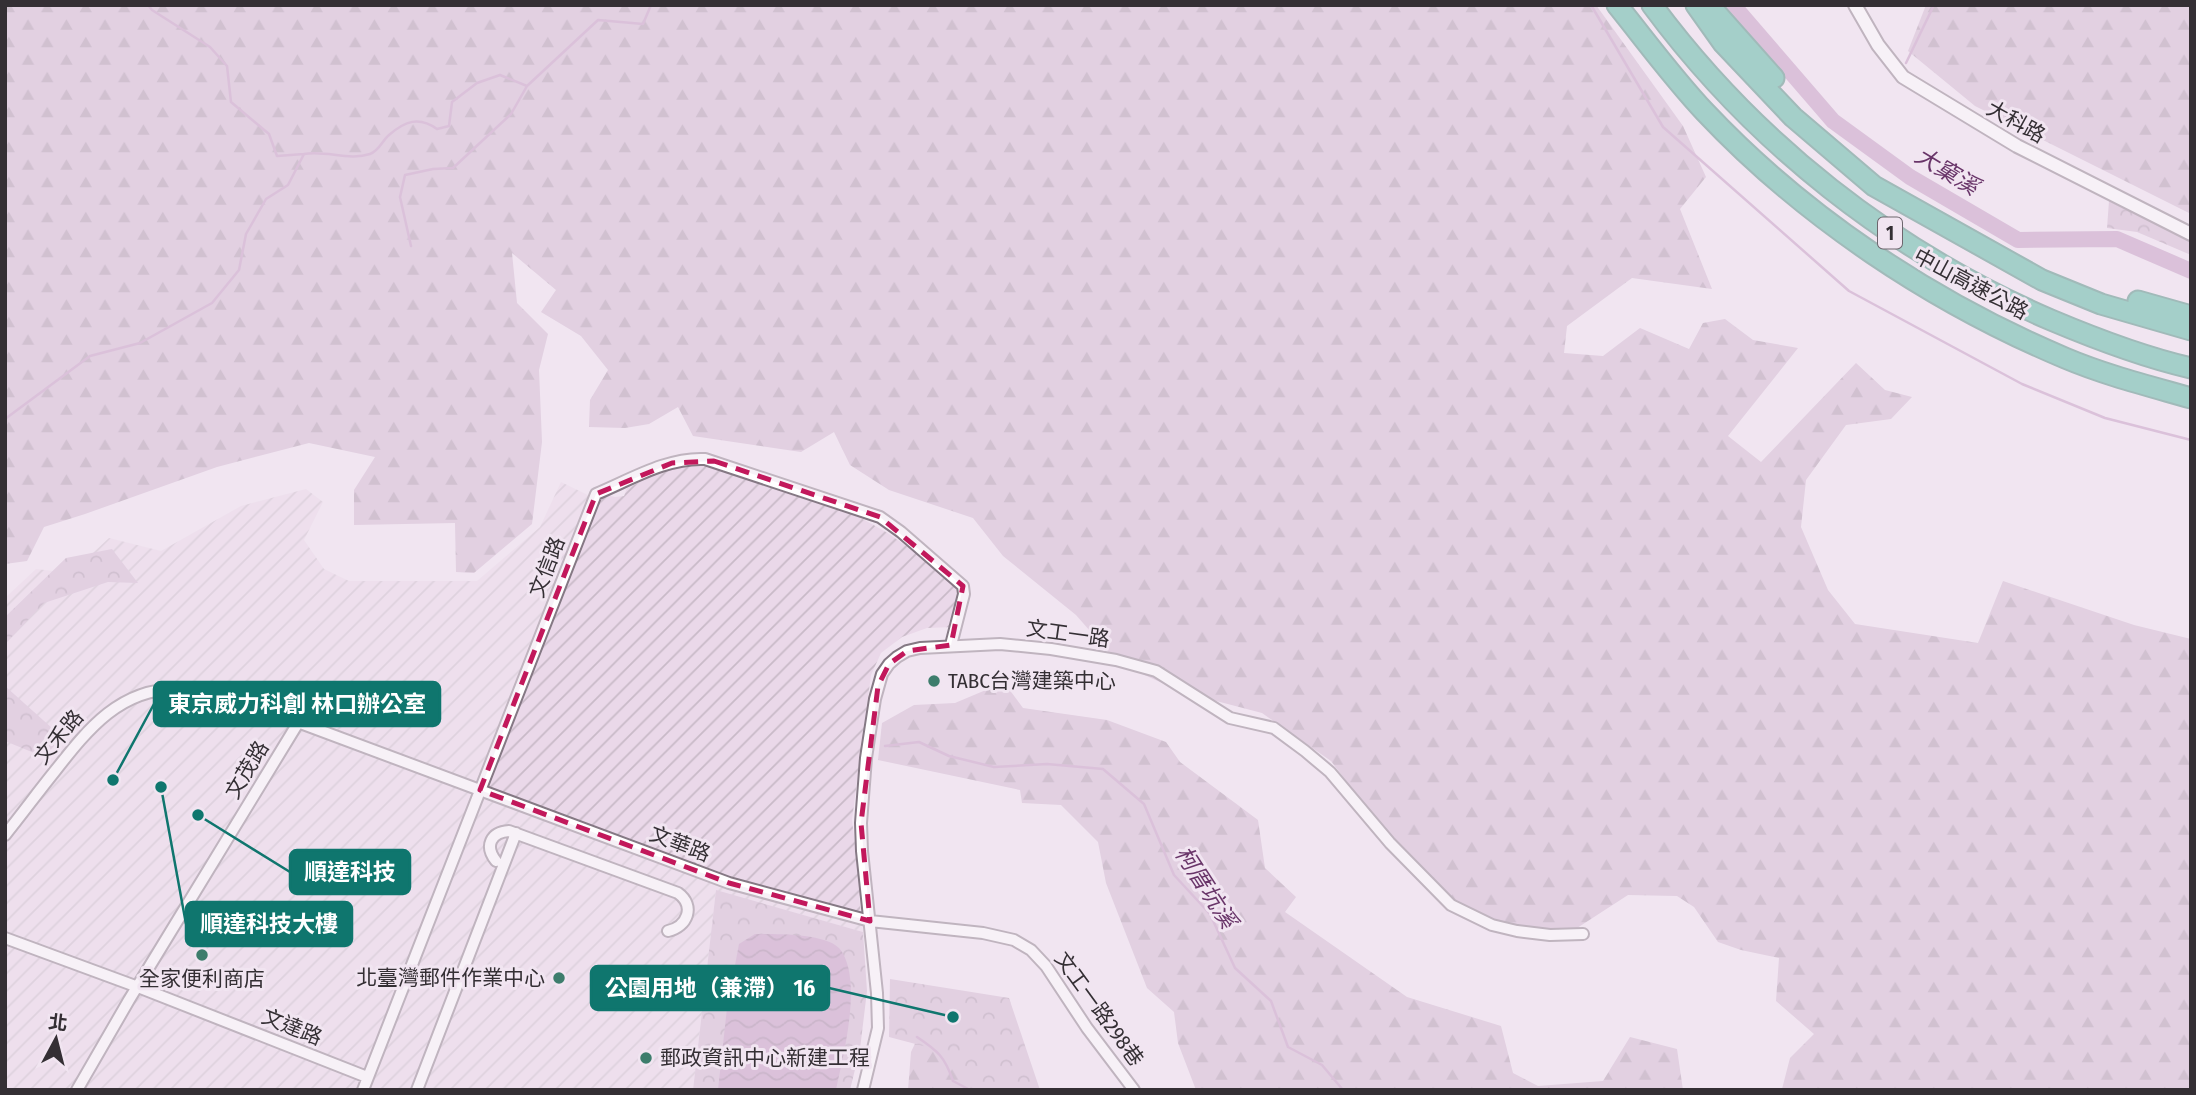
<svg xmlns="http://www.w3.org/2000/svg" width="2196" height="1095" font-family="'Fira Sans Condensed','Noto Sans TC',sans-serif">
  <defs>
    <pattern id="industrial-furrows" width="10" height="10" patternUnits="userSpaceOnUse" patternTransform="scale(1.75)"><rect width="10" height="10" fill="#ead8e9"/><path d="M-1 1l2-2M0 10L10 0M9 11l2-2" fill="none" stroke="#c9bac8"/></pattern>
    <pattern id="forest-firs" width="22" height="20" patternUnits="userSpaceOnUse" patternTransform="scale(1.75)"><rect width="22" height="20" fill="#d0b5cf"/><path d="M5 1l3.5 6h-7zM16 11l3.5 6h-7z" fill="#aa94a9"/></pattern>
    <pattern id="park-crowns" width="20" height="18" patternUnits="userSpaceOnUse" patternTransform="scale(1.75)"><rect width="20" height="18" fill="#d0b5cf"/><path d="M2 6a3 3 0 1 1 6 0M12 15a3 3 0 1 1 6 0" fill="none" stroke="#aa94a9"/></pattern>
    <pattern id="water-waves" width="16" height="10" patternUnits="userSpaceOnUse" patternTransform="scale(1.75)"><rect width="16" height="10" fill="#c096bf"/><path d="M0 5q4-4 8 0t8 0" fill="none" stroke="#9d7b9c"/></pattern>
  </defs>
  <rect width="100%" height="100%" fill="#f1e5f1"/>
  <path fill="url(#industrial-furrows)" d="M695 462 730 471 843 508 886 532 963 585 953 627 927 628 902 637 881 653 871 675 852 820 861 895 859 896 863 932 716 891 693 1090H5V598L36 569 71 573 109 538 161 551 241 506 306 489 323 502 304 540 324 569 349 581H477L540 527 561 482 594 498 603 494 615 497 624 496 627 488 682 463Z"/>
  <path fill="url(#forest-firs)" d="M5 5H1596L1683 126 1706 177 1680 209 1712 289 1632 278 1567 326 1564 353 1603 356 1640 328 1689 349 1703 323 1725 319 1753 340 1798 348 1728 436 1761 462 1856 363 1885 390 1912 397 1891 419 1846 425 1806 480 1801 527 1828 590 1855 624 1978 643 2003 581 2134 625 2191 639V1090H1779L1782 1089 1790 1058 1814 1034 1776 1001 1779 958 1741 950 1718 942 1694 907 1677 896 1628 895 1574 930H1518L1458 909 1374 818 1331 761 1262 713 1182 692 1118 663 1076 615 1003 556 973 518 889 490 850 465 834 432 801 452 693 436 678 407 649 424 625 428 589 427 590 400 608 370 581 336 541 312 556 290 512 253 517 303 548 334 539 370 542 442 532 524 474 573 456 572 455 523 354 525V490L375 457 309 443 217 467 85 514 44 527 27 561 5 564Z
    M1926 5H2191V214L1975 106 1908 51Z
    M993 687 1009 689 1023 708 1107 720 1166 742 1180 762 1258 820 1265 868 1296 897 1285 912 1407 997 1501 1026 1513 1073 1538 1086 1603 1081 1630 1037 1677 1049 1683 1090H1196L1178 1043 1174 1012 1147 988 1106 883 1098 842 1061 805 1022 803 1020 790 878 760 882 723 914 705 955 703Z
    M921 1031 1030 1090H908L911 1052Z"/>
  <path fill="url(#park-crowns)" d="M2109 201 2191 241V255L2137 232 2107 228Z
    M112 549 138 583 108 582 44 603 5 644V617L66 558Z
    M5 686 62 737 44 757 5 741Z
    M716 890 863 932 867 991 860 1049 850 1090H693Z
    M890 979 1009 998 1040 1090H984L927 1047 889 1037Z"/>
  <path fill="url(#water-waves)" d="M755 934C775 934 824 933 839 948 864 977 843 1056 836 1090H718L727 1008 739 944Z"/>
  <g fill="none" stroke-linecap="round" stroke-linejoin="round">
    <path stroke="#c096bf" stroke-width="2.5" d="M148 5 152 10 210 47 227 66 231 102 269 134 277 156 304 154
      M1591 5 1663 127 1849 291 2022 384 2105 418 2191 440
      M1906 63 1934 5
      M411 246 400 197 405 175 433 169 453 168 511 114 527 86
      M5 419 90 356 140 343 212 303 239 270 246 234 266 199 288 185 304 154C326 150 349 161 370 154 379 151 382 141 389 135 405 121 419 116 437 129L449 126 452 102 477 83 500 75 527 86 598 20 643 24 651 5
      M885 746 919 742 949 756 994 767 1047 764 1103 769 1144 804 1174 875 1210 914 1235 968 1271 1001 1288 1047 1322 1065 1343 1090
      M917 1037C938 1051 945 1057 953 1081L970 1090"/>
    <path stroke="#c096bf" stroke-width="16" d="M1733 5 1833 121 1910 177 2018 240 2117 239 2191 271"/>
    <defs>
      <path id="minor" d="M5 835C22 814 38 792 55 771 88 729 121 687 180 689 202 690 223 696 244 702L729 883 870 921 983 933 1014 940 1031 950 1046 966 1087 1028 1134 1090
        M496 861C484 846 491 832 509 831L678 893C696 906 687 927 668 931
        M5 938 138 987 367 1077
        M77 1090 129 1000 298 723
        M363 1090 596 494C630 480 667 457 705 459L880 517 901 532 963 586 964 594 951 645
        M417 1090 516 833
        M863 1090 878 1028 877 993 862 851 861 823 866 758 875 699 882 674 889 664 897 657 907 651 920 648 1000 644 1051 649 1116 660 1156 671 1230 718 1274 728 1305 751 1330 772 1390 843 1451 905 1492 925 1517 931 1550 935 1583 934"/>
      <path id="tertiary" d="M1855 5 1878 45 1903 77 2017 146 2191 234"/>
      <path id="motorway" d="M1617 5C1646 41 1673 78 1705 112 1804 217 1932 302 2065 358 2105 375 2149 386 2191 398
        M1652 5C1754 143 1893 252 2051 320 2096 339 2143 357 2191 368
        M1696 5 1723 43 1793 117 1874 186 2042 280 2101 304 2191 330
        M1710 6 1774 78
        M2138 301 2191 316"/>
    </defs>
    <use href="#minor" stroke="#857984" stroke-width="14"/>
    <use href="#tertiary" stroke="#857984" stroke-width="16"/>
    <use href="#motorway" stroke="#408576" stroke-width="23"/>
    <use href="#minor" stroke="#fff" stroke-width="10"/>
    <use href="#tertiary" stroke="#fff" stroke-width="12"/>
    <use href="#motorway" stroke="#47b499" stroke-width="19"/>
  </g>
  <path d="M0 0H2196V1095H0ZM714 461 880 517 963 586 951 645 907 651 889 664 878 686 861 823 870 921 729 883 480 790 596 494 672 463Z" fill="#f1e5f1" fill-opacity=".55" fill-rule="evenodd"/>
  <path fill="none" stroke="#c2185b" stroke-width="5" stroke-dasharray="14 9" stroke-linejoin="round" d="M714 461 880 517 963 586 951 645 907 651 889 664 878 686 861 823 870 921 729 883 480 790 596 494 672 463Z"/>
  <g fill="#3d7d6c" stroke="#f1e5f1" stroke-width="2.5">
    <circle cx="934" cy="681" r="7"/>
    <circle cx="202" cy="955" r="7"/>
    <circle cx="559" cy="978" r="7"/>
    <circle cx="646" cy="1058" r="7"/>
  </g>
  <g text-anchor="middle" stroke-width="6" stroke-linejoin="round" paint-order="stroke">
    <rect fill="#f1e5f1" stroke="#6d666d" stroke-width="2" x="1878" y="217.5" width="24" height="31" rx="5"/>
    <g font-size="19" font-weight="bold" fill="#342f34">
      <text x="1890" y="240">1</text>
    </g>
    <g font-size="21" fill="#342f34" stroke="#f1e5f1">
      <text transform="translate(2016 122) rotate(29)" y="7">大科路</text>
      <text transform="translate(1971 284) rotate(28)" y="7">中山高速公路</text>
      <text transform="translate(547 567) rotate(-69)" y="7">文信路</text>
      <text transform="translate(1068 634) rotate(8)" y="7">文工一路</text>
      <text transform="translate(59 737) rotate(-50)" y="7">文禾路</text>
      <text transform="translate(247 770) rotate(-59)" y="7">文茂路</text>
      <text transform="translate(680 844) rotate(21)" y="7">文華路</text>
      <text transform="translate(1099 1009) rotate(54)" y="7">文工一路298巷</text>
      <text transform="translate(292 1027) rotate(22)" y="7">文達路</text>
    </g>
    <g font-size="21" fill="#342f34" stroke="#f1e5f1" text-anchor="start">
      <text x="948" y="688">TABC台灣建築中心</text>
      <text x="545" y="985" text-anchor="end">北臺灣郵件作業中心</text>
      <text x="202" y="986" text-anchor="middle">全家便利商店</text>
      <text x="660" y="1065">郵政資訊中心新建工程</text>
    </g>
    <g font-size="23" font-style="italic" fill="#693569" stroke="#f1e5f1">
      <text transform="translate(1947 171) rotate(31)" y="8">大窠溪</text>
      <text transform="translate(1206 887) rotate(57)" y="8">柯厝坑溪</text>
    </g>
  </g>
  <path fill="none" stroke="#0f766e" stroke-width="2.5" d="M113 780L154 704M198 815L290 872M161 787L186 924M953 1017L829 988"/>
  <g fill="#0f766e" stroke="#f1e5f1" stroke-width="2.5">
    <circle cx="113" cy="780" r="7"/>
    <circle cx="198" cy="815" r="7"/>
    <circle cx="161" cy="787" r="7"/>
    <circle cx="953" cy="1017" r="7"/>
  </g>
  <g fill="#0f766e" stroke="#0f766e" stroke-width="2.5">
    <rect x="154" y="682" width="286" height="44" rx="7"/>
    <rect x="290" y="850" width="120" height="44" rx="7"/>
    <rect x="186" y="902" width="166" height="44" rx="7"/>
    <rect x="591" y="966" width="238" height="44" rx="7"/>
  </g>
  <g font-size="23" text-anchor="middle" font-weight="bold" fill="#fff">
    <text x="297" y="712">東京威力科創 林口辦公室</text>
    <text x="350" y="880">順達科技</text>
    <text x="269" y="932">順達科技大樓</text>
    <text x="710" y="996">公園用地（兼滯） 16</text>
  </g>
  <rect width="2196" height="1095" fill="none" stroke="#342f34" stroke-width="14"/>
  <g transform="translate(56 1039) rotate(7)" stroke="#f1e5f1" stroke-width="5" paint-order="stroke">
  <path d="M0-5L12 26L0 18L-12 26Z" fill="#342f34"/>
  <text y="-10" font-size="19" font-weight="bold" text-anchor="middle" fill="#342f34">北</text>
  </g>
</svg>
